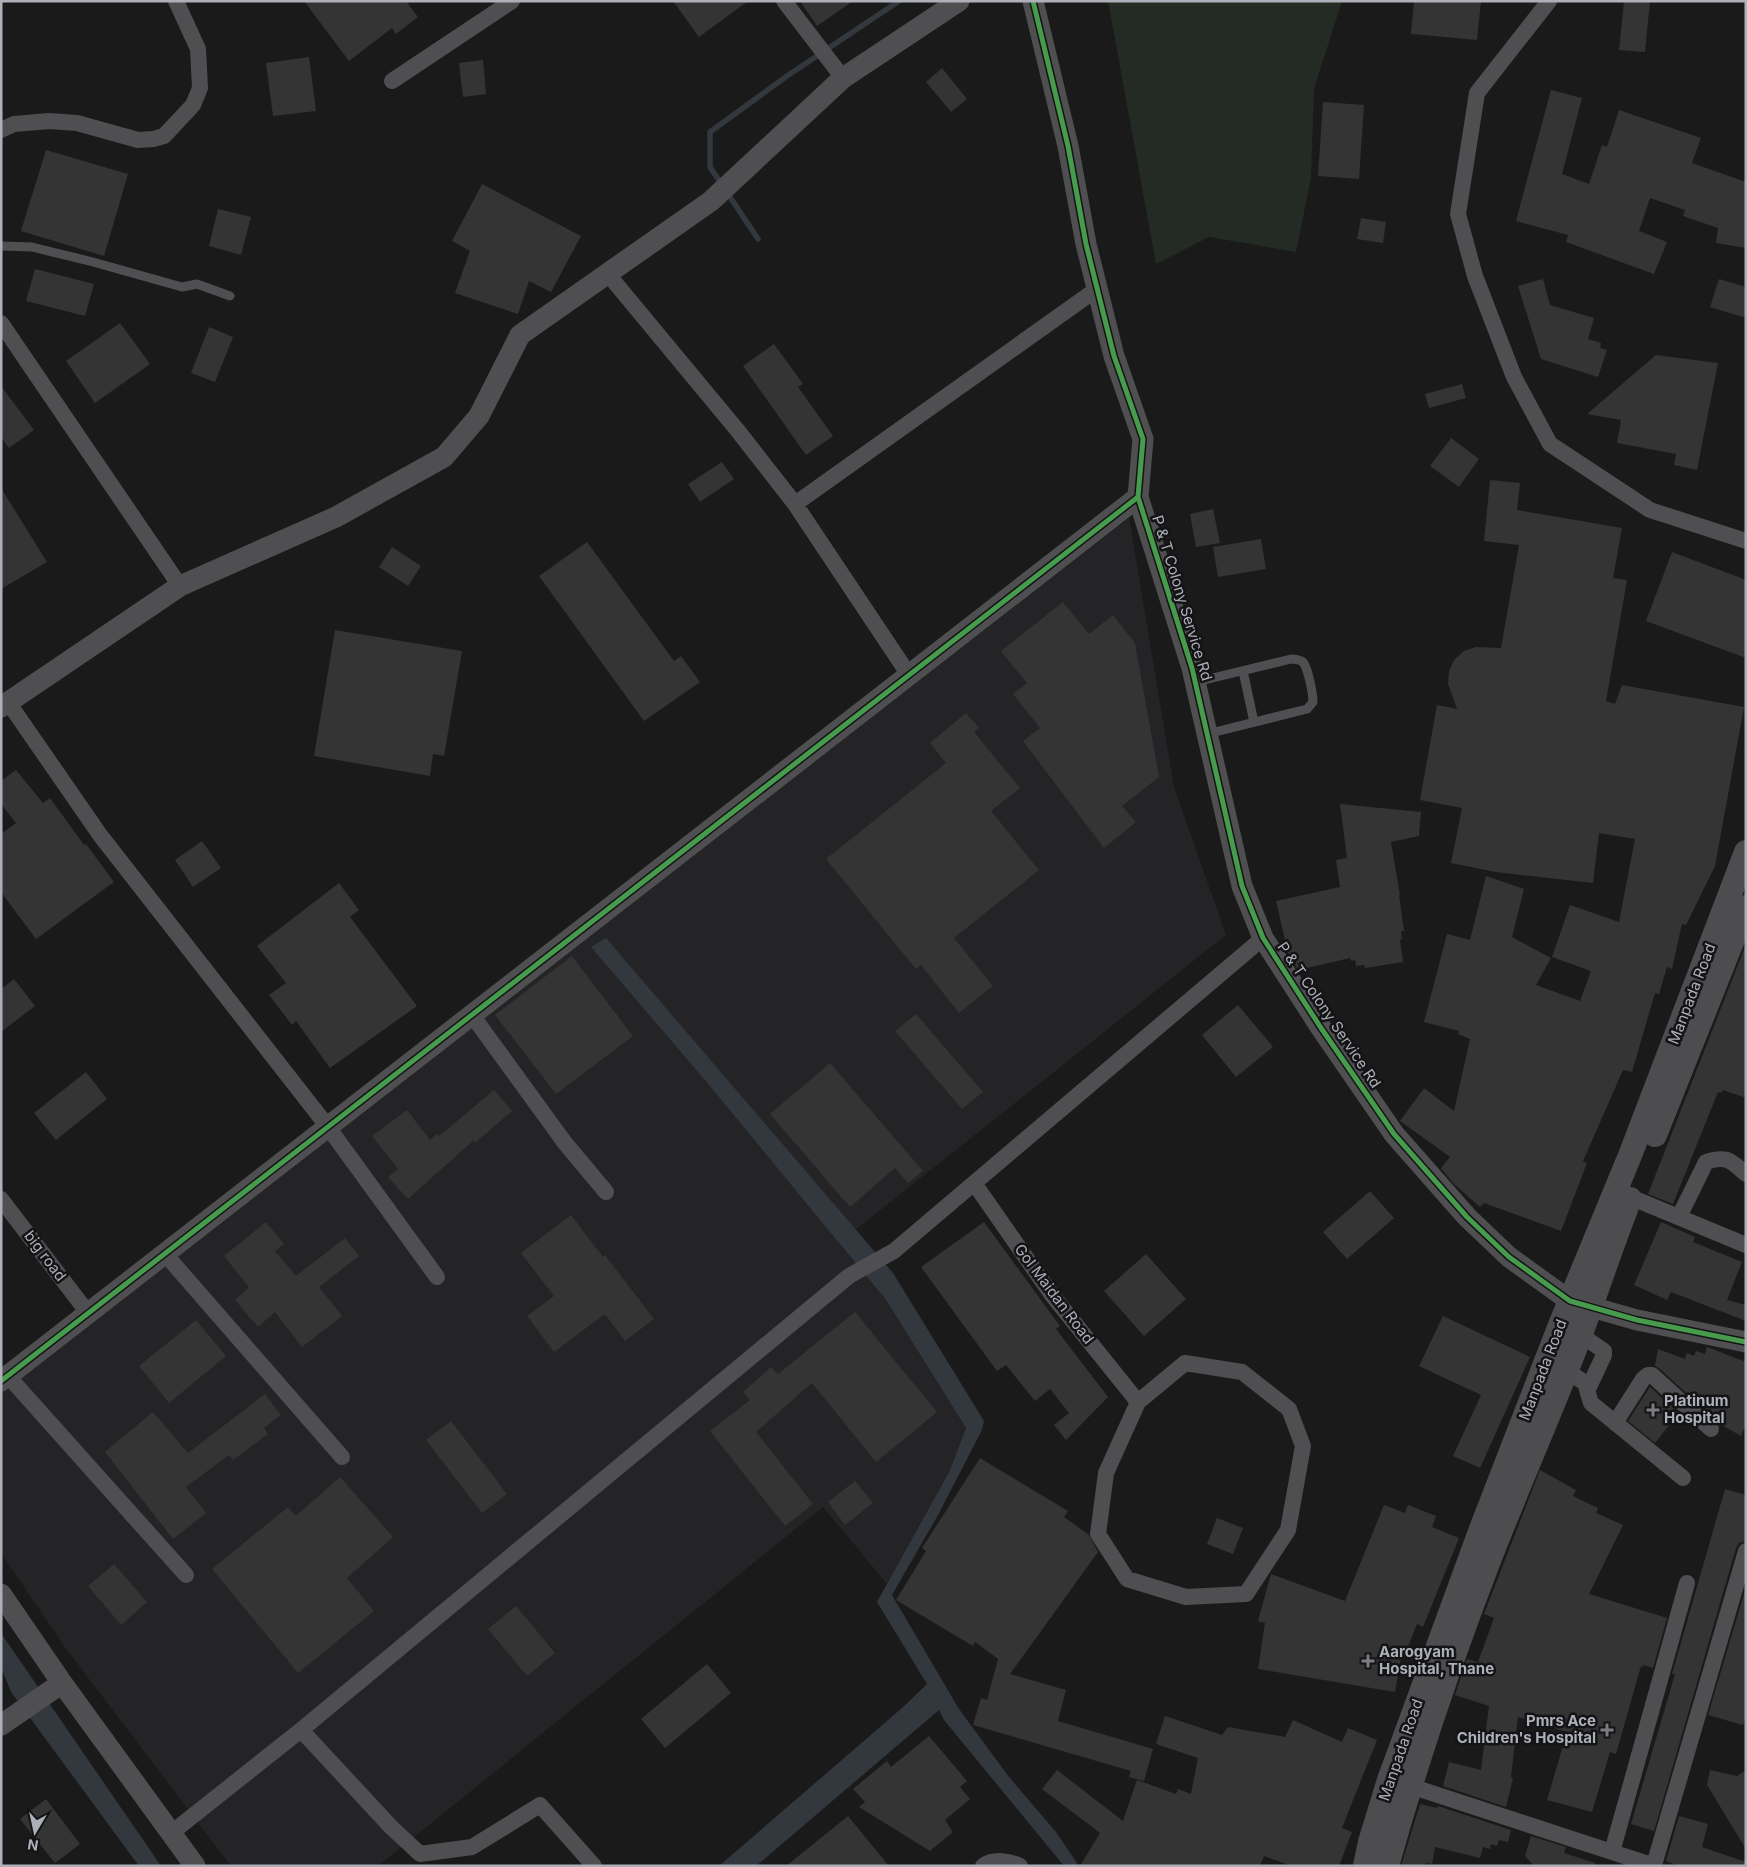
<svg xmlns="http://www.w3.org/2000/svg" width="1747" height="1867" font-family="Inter,sans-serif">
  <rect width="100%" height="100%" fill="#1a1a1a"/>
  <path fill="#242426" d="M1129 518 1174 787 1226 935 839 1243 886 1300 966 1428 949 1472 887 1584 823 1507 378 1866H231L64 1646 1 1553V1385Z"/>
  <path fill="#242a24" d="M1108 1H1342L1314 89 1311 178 1296 252 1209 237 1156 264Z"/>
  <path fill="#32383e" d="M606 938 893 1273 984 1421 982 1430 938 1515 892 1595 959 1709 1009 1777 1056 1832 1079 1866H1064L944 1720 939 1710 756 1866H719L902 1708 927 1684 877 1602 949 1472 966 1428 886 1300 710 1086 591 947Z
    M1 1633 161 1866H139L11 1692 1 1667Z"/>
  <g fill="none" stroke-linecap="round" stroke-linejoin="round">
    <path stroke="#32383e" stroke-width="5.5" d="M758 239 710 167V132L787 76 899 1"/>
  </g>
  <path fill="#343435" d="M304 1H406L418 17 396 34 392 28 349 61Z
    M673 1H748L699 37Z
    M800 1H853L817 26Z
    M1414 1H1481L1477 40 1411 34Z
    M1624 1H1650L1645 52 1619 50Z
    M309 57 316 111 273 116 266 63Z
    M483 60 486 94 463 97 459 63Z
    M942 68 967 99 951 112 926 82Z
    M1551 90 1582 98 1562 174 1589 184 1602 145 1607 147 1619 110 1701 138 1692 163 1746 182V248L1716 243 1718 228 1683 216 1685 210 1650 198 1639 231 1667 242 1654 274 1566 242 1568 235 1516 221Z
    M1323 102 1364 105 1359 179 1318 176Z
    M46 150 128 174 104 256 21 231Z
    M482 184 581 236 551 292 529 281 518 314 455 293 470 251 452 241Z
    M218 209 251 217 241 255 209 246Z
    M1361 218 1386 222 1383 243 1357 239Z
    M35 269 94 284 85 316 26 301Z
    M1543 279 1550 305 1594 318 1588 339 1601 343 1600 348 1607 350 1598 377 1541 359 1518 286Z
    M1719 279 1746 287V318L1710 307Z
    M120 323 150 364 95 403 66 361Z
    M209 327 233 337 215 382 191 373Z
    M774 344 803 384 798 387 833 436 806 455 743 366Z
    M1656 355 1718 363 1697 470 1674 465 1676 454 1617 443 1621 420 1587 414Z
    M1462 384 1466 398 1429 408 1425 394Z
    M1 386 34 430 9 448 1 437Z
    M1451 438 1479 459 1459 487 1430 466Z
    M722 462 734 479 700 502 688 484Z
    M1490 480 1520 483 1517 510 1622 528 1613 578 1627 580 1606 701 1615 704 1622 685 1744 707 1715 866 1686 925 1682 924 1672 969 1667 967 1659 994 1655 993 1632 1072 1623 1070 1583 1161 1587 1163 1561 1231 1484 1203 1480 1207 1454 1184 1441 1168 1450 1157 1400 1121 1424 1088 1454 1111 1470 1039 1458 1034 1459 1031 1424 1022 1447 934 1470 940 1486 876 1524 889 1512 937 1551 958 1536 985 1580 1001 1591 971 1552 957 1570 905 1619 922 1635 839 1599 833 1593 883 1496 872 1451 863 1462 808 1420 800 1437 705 1457 709 1448 684 1449 671 1454 660 1464 651 1476 647 1501 648 1519 545 1484 541Z
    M1 488 47 562 1 589Z
    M1213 509 1220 543 1196 547 1190 514Z
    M1261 539 1266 569 1218 577 1213 547Z
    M587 542 674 661 681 656 700 682 644 721 539 576Z
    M392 547 421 566 408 586 379 567Z
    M1672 552 1746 580V658L1646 621Z
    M1063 602 1089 634 1113 615 1135 643 1159 777 1122 806 1136 822 1104 848 1023 741 1040 728 1013 694 1027 683 1001 651Z
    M335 630 462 651 444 756 433 754 430 776 314 756Z
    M966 713 979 728 974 732 1020 788 991 811 1039 870 954 938 993 986 959 1013 921 965 916 969 826 859 946 763 930 743Z
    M16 770 43 803 50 798 84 845 86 844 114 882 36 939 1 892V834L16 823 1 804V781Z
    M1340 804 1421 812 1419 836 1391 842 1400 895H1399L1404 931H1401L1402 939 1400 940 1403 962 1365 968 1364 965 1356 966 1355 960 1351 961 1350 958 1298 970 1288 953 1276 901 1340 887 1336 860 1347 858Z
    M202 841 221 868 193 887 175 860Z
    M339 883 359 910 350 917 417 1006 330 1068 296 1021 292 1025 269 995 286 983 257 946Z
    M1745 947 1746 1098 1723 1090 1721 1093 1718 1092 1673 1204 1648 1194Z
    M572 956 633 1036 556 1094 495 1015Z
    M14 979 35 1006 1 1032V989Z
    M1238 1005 1273 1047 1236 1077 1202 1035Z
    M916 1014 983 1092 962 1109 895 1031Z
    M830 1063 923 1171 908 1183 895 1168 850 1207 770 1114Z
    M86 1072 107 1099 56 1140 34 1113Z
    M494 1090 512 1111 475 1143 474 1140 408 1199 388 1177 398 1169 372 1136 407 1110 430 1140 437 1134 439 1136Z
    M1370 1191 1394 1218 1347 1259 1323 1232Z
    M571 1215 603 1257 605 1255 654 1319 625 1341 605 1314 554 1352 527 1316 554 1296 521 1253Z
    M266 1222 284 1244 275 1251 296 1276 345 1238 359 1256 319 1287 342 1316 302 1347 275 1312 258 1327 235 1300 249 1287 224 1256Z
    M984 1222 1060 1326 1056 1329 1108 1397 1066 1440 1054 1425 1069 1413 1050 1389 1035 1401 1006 1365 997 1371 921 1267Z
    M1661 1222 1695 1237 1693 1242 1742 1262 1727 1300 1746 1305V1321L1671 1292 1667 1300 1634 1285Z
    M1146 1254 1186 1299 1144 1336 1104 1291Z
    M855 1312 937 1412 876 1462 812 1383 756 1432 813 1504 785 1526 710 1431 750 1400 743 1392 771 1367 778 1374Z
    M1443 1316 1530 1357 1480 1468 1453 1456 1481 1395 1419 1366Z
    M196 1320 226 1356 169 1403 139 1366Z
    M1707 1347 1746 1362V1423L1741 1436 1720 1424 1659 1368 1655 1366 1658 1349 1685 1359 1687 1353 1694 1356 1696 1351 1705 1354Z
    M1650 1387 1679 1413 1655 1443 1628 1421Z
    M265 1394 281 1415 264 1428 268 1434 233 1460 229 1455 186 1487 206 1513 173 1539 105 1452 153 1412 188 1453Z
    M451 1421 507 1494 482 1513 426 1440Z
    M980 1458 1068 1511 1064 1517 1089 1535 1098 1552 1010 1674 1066 1690 1058 1721 1153 1749 1144 1781 1129 1777 1131 1771 973 1725 981 1698 987 1700 998 1659 975 1642 973 1646 896 1600 926 1551 922 1548Z
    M1540 1470 1576 1490 1573 1496 1598 1508 1596 1513 1623 1525 1589 1594 1667 1618 1653 1668 1643 1665V1667L1641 1666 1616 1754 1610 1752 1592 1812 1547 1800 1567 1732 1518 1717 1511 1777 1513 1778 1506 1807 1443 1786 1449 1762 1481 1770 1489 1706 1455 1695 1467 1659 1478 1662 1494 1618 1484 1614Z
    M340 1477 393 1537 347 1578 374 1611 298 1673 212 1569 288 1507 296 1516Z
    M855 1481 873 1503 845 1525 828 1502Z
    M1725 1489 1746 1495V1541L1739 1543 1736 1548 1654 1831 1631 1824 1675 1674H1672Z
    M1384 1505 1405 1513 1408 1505 1436 1516 1432 1527 1459 1538 1423 1627 1417 1624 1408 1647 1403 1646 1395 1692 1258 1669 1265 1623 1258 1621 1271 1574 1345 1601Z
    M1217 1518 1243 1528 1233 1554 1207 1544Z
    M114 1564 147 1602 121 1625 88 1586Z
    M1746 1587V1717L1743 1725 1708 1715Z
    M516 1606 555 1653 527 1676 488 1629Z
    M707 1664 731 1693 665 1748 641 1719Z
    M1165 1716 1222 1735 1228 1727 1285 1737 1293 1720 1342 1742 1348 1728 1377 1740 1342 1828 1352 1832 1339 1866H1292L1264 1856 1260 1866H1080L1100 1833 1042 1789 1057 1770 1123 1821 1137 1780 1176 1794 1178 1789 1191 1794 1198 1758 1156 1744Z
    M929 1736 967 1781 960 1787 970 1799 945 1820 953 1832 930 1851 859 1807 865 1802 853 1789 887 1761 891 1767Z
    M1710 1770 1737 1776 1746 1770V1849L1707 1785Z
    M46 1799 80 1844 55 1863 20 1819Z
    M1420 1804 1437 1808 1438 1806 1511 1830 1508 1842 1499 1840 1497 1846 1491 1844 1490 1849 1483 1847 1480 1858 1435 1847 1432 1864 1426 1863 1425 1866H1401Z
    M848 1816 889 1866H786Z
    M1679 1816 1708 1824 1702 1847 1746 1862V1866H1679L1666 1861Z
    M1531 1836 1566 1847 1564 1853 1595 1863 1594 1866H1534L1525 1856Z"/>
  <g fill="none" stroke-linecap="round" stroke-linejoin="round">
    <path stroke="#4f4f52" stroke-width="9" d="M1 246 32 247 93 262 182 287 197 284 230 296
      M1243 671 1254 722
      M1196 682 1291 659C1295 659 1299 659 1303 662 1308 668 1313 694 1313 702L1307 709 1207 734"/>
    <path stroke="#4f4f52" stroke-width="16" d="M784 1 843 78
      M1549 1 1477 93 1458 214 1475 276 1514 377 1550 444 1650 510 1746 541
      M392 81 512 1
      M1 130 14 124 49 121 77 123 138 140 153 139 164 136 193 105 200 88 198 49 176 1
      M607 273 738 431 795 504
      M1 323 180 586
      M909 675 795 504 1097 289
      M8 702 100 835 328 1127 437 1277
      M472 1015 565 1143 606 1192
      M974 1183 1052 1295 1138 1402 1106 1473 1098 1534 1127 1579 1186 1597 1246 1594 1288 1530 1303 1446 1289 1409 1242 1372 1185 1363 1138 1402
      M1630 1197 1746 1245
      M1 1199 88 1313
      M1679 1217 1706 1162C1727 1155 1731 1161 1746 1174
      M165 1254 342 1457
      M1571 1330 1581 1335 1604 1351V1355L1588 1389
      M1567 1371 1585 1383 1591 1403 1683 1478
      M8 1376 186 1575
      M1615 1423 1643 1379 1648 1375H1652L1711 1429
      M301 1730 391 1827 420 1854 472 1847 540 1805 594 1866
      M1401 1783 1612 1852 1687 1583
      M170 1834 301 1730 849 1276 894 1251 1263 938
      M1612 1852 1655 1866
      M1654 1865 1746 1551
      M983 1866C994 1858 1009 1861 1020 1866"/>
    <path stroke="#4f4f52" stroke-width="21" d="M1033 1 1068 146 1086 244 1114 356 1143 439 1138 497 1192 668 1242 886 1263 938 1321 1028 1394 1134 1467 1217 1509 1257 1570 1301 1637 1320 1746 1342
      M1 707 180 586 336 517 444 457 479 416 520 335 711 201 843 78 959 1
      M1 1381 1138 497
      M1 1594 62 1683 195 1866
      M1 1725 62 1683"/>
    <path stroke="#4d4d50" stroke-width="24" d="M1655 1135 1746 907
      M1365 1866 1370 1842 1389 1780 1481 1529 1560 1325 1631 1153 1746 852
      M1387 1866C1416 1762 1451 1659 1490 1558 1517 1489 1547 1421 1574 1352 1594 1301 1610 1249 1630 1199"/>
    <defs>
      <path id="cycleway" d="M1033 1 1068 146 1086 244 1114 356 1143 439 1138 497 1192 668 1242 886 1263 938 1321 1028 1394 1134 1467 1217 1509 1257 1570 1301 1637 1320 1746 1342
        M1 1381 1138 497"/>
    </defs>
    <use href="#cycleway" stroke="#141416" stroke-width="8"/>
    <use href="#cycleway" stroke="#469c4c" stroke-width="5"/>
  </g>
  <g fill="#7a7c81" stroke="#141416" stroke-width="2">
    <path d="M1650.5 1402.5h5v5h5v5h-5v5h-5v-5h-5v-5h5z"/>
    <path d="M1365.5 1653.5h5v5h5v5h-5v5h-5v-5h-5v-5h5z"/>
    <path d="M1604.5 1722.5h5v5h5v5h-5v5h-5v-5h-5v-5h5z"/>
  </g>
  <g text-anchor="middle" stroke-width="5" stroke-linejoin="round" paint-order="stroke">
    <g font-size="15" fill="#adb0b9" stroke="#141416">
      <text transform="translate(1182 598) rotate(73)" y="5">P &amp; T Colony Service Rd</text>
      <text transform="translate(1692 994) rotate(-69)" y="5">Manpada Road</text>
      <text transform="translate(1329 1015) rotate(56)" y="5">P &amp; T Colony Service Rd</text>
      <text transform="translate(45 1256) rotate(53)" y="5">big road</text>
      <text transform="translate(1054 1294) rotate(53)" y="5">Gol Maidan Road</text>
      <text transform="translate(1543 1370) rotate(-69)" y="5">Manpada Road</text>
      <text transform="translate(1401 1750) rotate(-71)" y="5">Manpada Road</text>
    </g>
    <g font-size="15" font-weight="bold" fill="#adb0b9" stroke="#141416" text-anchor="start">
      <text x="1664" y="1406">Platinum<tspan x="1664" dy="17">Hospital</tspan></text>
      <text x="1379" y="1657">Aarogyam<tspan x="1379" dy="17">Hospital, Thane</tspan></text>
      <text x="1596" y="1726" text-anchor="end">Pmrs Ace<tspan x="1596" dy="17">Children's Hospital</tspan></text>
    </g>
  </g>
  <rect width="1747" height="1867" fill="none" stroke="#adb0b9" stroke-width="5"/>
  <g transform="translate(35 1832) rotate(189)" stroke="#141416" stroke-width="4" paint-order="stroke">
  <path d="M0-4L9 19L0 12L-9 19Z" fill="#adb0b9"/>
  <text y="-8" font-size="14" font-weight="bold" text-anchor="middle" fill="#adb0b9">N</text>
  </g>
</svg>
